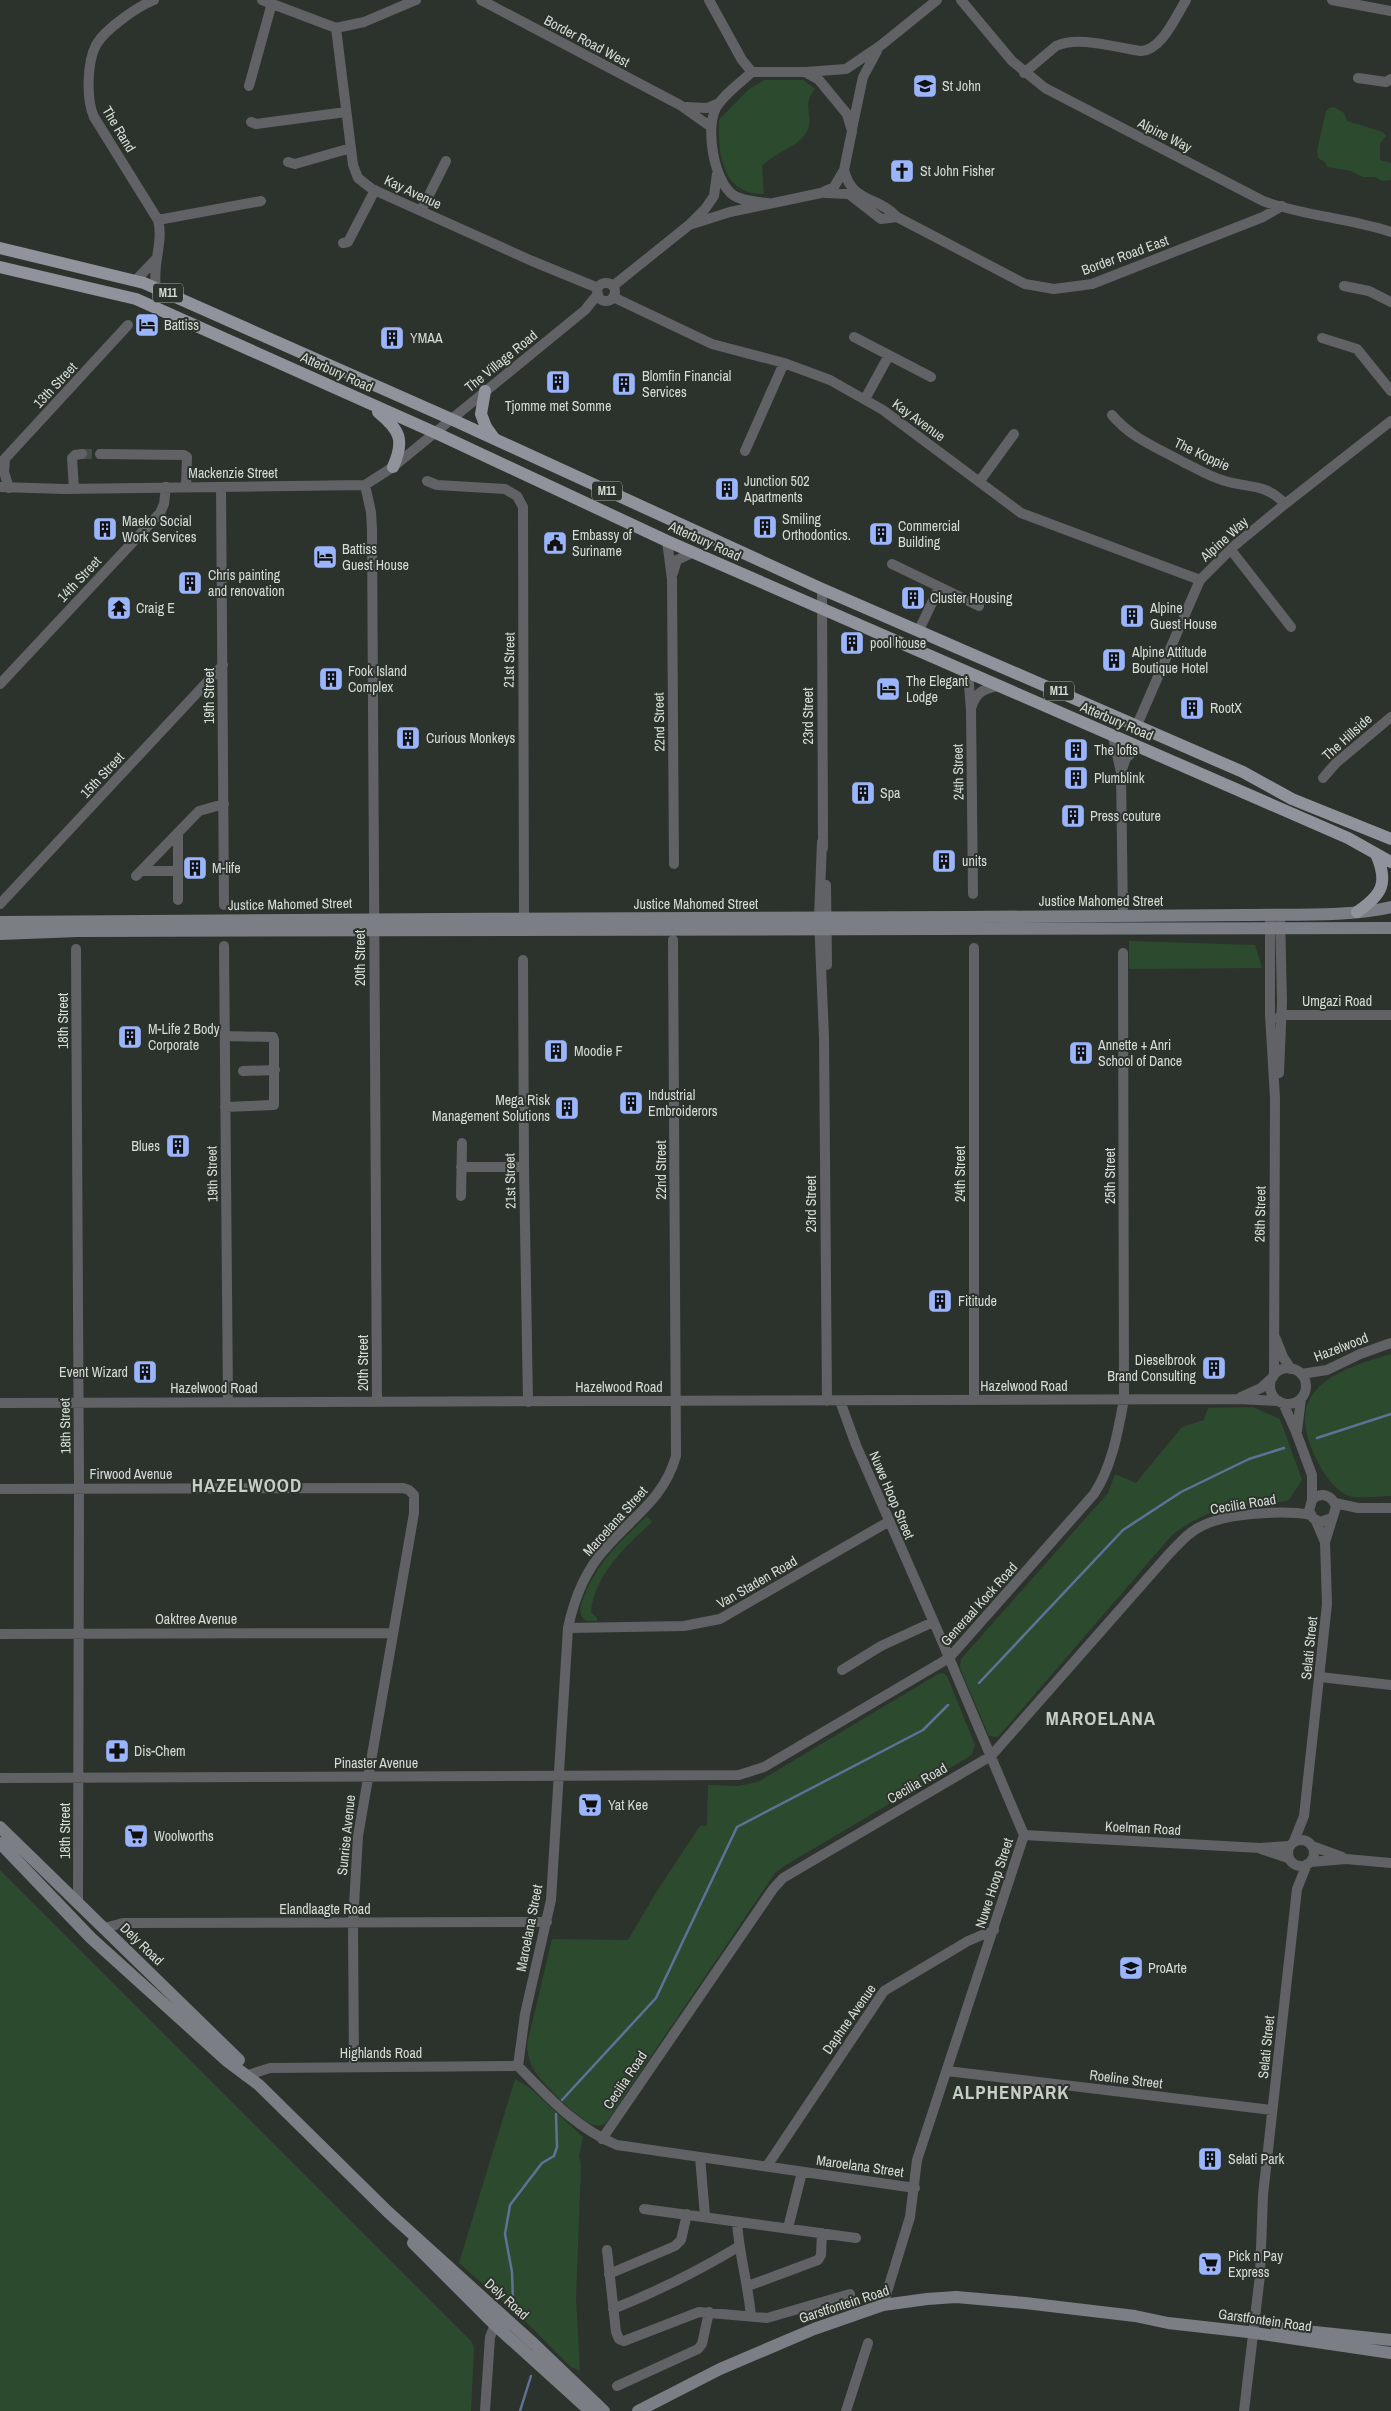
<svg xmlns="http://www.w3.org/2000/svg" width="1391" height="2411" font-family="'Archivo Narrow',sans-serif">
  <rect width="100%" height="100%" fill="#2c332c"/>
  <path fill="#2c4b2e" d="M765 80H803L815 89C800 106 816 117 806 133 796 148 774 153 762 166L764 194C722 194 718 155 719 120L749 89Z
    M1334 107 1344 113 1347 121 1383 132 1386 136 1380 143V160L1391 163V180L1382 181 1375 177H1363L1351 171 1327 167 1325 162 1318 158 1317 151 1326 111 1329 108Z
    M1129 941 1255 945 1262 968 1129 969Z
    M1391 1354V1496C1381 1496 1358 1499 1349 1496 1327 1489 1304 1441 1305 1419 1305 1407 1310 1396 1318 1388 1335 1370 1368 1361 1391 1354Z
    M1253 1407 1280 1419 1302 1480 1289 1500C1266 1506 1243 1504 1220 1510 1203 1514 1187 1524 1172 1535L998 1737 989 1736 960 1668 961 1659 1108 1493 1115 1474 1136 1483 1182 1427 1204 1420 1208 1408Z
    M647 1516 652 1522C626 1546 594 1575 591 1612L597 1618V1621H586C576 1613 581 1604 585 1594 599 1560 621 1541 647 1516Z
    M943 1673 947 1676 975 1745 972 1755 784 1866 775 1873 606 2123C602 2125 599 2126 594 2125 582 2123 540 2081 534 2070 529 2061 526 2050 528 2040L552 1939 628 1940 657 1891 700 1826H707L708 1785 738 1786 758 1782 938 1674Z
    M0 1870 472 2342 474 2349 471 2411H0Z
    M515 2079 530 2088 583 2137 579 2156 581 2165 576 2298 580 2371 571 2367 528 2324 459 2263Z"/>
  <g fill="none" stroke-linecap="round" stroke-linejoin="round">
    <path stroke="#617098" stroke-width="2.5" d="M1317 1438 1391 1414
      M979 1683 1123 1530 1181 1492 1249 1459 1284 1448
      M562 2100 656 1998 737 1827 923 1730 948 1705
      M513 2300 512 2272 505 2234 510 2205 542 2163 554 2156 557 2147 556 2114
      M520 2411 531 2376"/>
    <path stroke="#464c46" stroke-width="10" stroke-dasharray="10 5" stroke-linecap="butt" d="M82 454H100"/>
    <path stroke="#616266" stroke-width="10" d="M154 0C137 7 105 29 96 45 87 62 86 100 94 117L158 220C164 242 152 263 156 288
      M262 0 336 28 364 22 416 0
      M481 0 680 105 711 127
      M709 0 742 60 752 72
      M961 0 1012 61 1045 88 1263 201C1304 216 1349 218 1391 232
      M1332 0 1391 11
      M336 28 353 165 358 178 372 189 532 261 598 288
      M806 72 846 69 880 46 937 0
      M1024 73 1056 46C1078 35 1117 48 1141 51 1162 50 1176 16 1186 0
      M1358 78 1386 82 1391 79
      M249 86 272 3
      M686 107 707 108 719 103
      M251 122 256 124 346 112
      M852 129 863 77 877 51
      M288 162 295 164 351 148
      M844 170C852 203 878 196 897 217L1025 284 1054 289 1092 284 1263 217 1282 206
      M825 193 849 194 881 219 897 217
      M421 211 446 161
      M158 220 261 201
      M689 225 730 212 821 193 834 187 844 170 852 131 847 114 819 80 805 72H752C740 83 723 95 716 108 705 129 714 181 733 195 742 201 757 202 767 203
      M343 243 348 242 375 190
      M135 281 155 260
      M597 292a9 9 0 1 1 18 0a9 9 0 1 1-18 0Z
      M613 286 689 225 705 209 714 196 717 174
      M1344 286 1369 291 1391 302
      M613 297 712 344 784 363 830 380 883 410 1021 513 1200 580
      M854 337 931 377
      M1322 338 1357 349 1391 391
      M865 399 888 357
      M1112 415C1131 438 1158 448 1183 462 1196 468 1208 476 1222 480 1248 489 1265 482 1285 504
      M745 451 784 363
      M100 454 184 455 187 457 186 487
      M5 459 4 472 9 488
      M0 464 128 325
      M427 481 437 485 505 489 517 496 523 507 524 919
      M979 482 1014 434
      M365 485 371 512 372 530 377 1402
      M0 487 64 489 365 485 393 467 585 310 598 294
      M221 487 224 905
      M74 489 72 458 75 455 82 454
      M667 541 672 579 674 864
      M1231 550 1291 627
      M892 564 979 606
      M673 573 677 560 694 552
      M822 589 823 848
      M919 630 939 588
      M968 672 971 710 973 894
      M0 684 160 513 164 504 166 487
      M972 706C976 692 985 688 999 686
      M1137 725 1200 580 1234 546 1285 504 1391 421
      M1113 737 1121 772 1123 916
      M1121 772 1126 758 1139 747
      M1323 778 1336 763 1391 717
      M822 842 819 918 824 1037 827 1401
      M141 871H178
      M136 876 199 811 224 804
      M826 885 827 965
      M178 900V833
      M0 904 223 665
      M1270 921V1015L1275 1098 1274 1375
      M673 940 676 1456C664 1499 632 1517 605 1549 585 1571 574 1599 568 1628L551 1900 525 2014 518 2066C548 2097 576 2128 617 2145L915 2188
      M224 946 228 1402
      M76 949 79 1488 78 1903
      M523 960 524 1167 528 1402
      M1278 1018 1282 1015H1391
      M225 1036 273 1037 274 1040V1105L225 1107
      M243 1071 275 1070
      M1279 1073 1282 1002 1280 914
      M461 1167H524
      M461 1196 462 1143
      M1276 1339 1283 1357 1291 1369
      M1270 1386a18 18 0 1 1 36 0a18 18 0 1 1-36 0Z
      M1301 1374 1327 1370 1360 1354 1391 1343
      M1241 1397 1261 1388 1273 1377
      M974 1400V948
      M840 1401 856 1445 939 1634 1024 1835 917 2160 910 2217 883 2305
      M0 1403 1238 1399 1279 1401
      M1283 1403 1296 1432 1312 1475V1500
      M1297 1431 1301 1399
      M0 1489 403 1488 409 1490 414 1495V1513L358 1836 353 1923 354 2067
      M1335 1503 1358 1508H1391
      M1325 1542 1336 1507C1332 1495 1321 1491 1312 1500L1309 1511 1313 1518 1320 1522 1332 1518
      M568 1628 684 1626 720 1619 888 1522
      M0 1634 393 1633
      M842 1670 881 1646 933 1622
      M1320 1677 1391 1685
      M0 1778 739 1775 764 1767 949 1658 1094 1494C1112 1466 1118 1432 1124 1399L1123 953
      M1024 1835 1260 1848 1289 1846
      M1288 1853a13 13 0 1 1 26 0a13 13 0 1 1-26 0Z
      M1294 1841 1304 1816 1327 1604 1325 1542 1316 1521
      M1312 1846 1342 1857
      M1261 1849 1288 1858
      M1311 1862 1346 1859 1391 1863
      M104 1928 123 1923 547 1922
      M947 2071 1272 2110
      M245 2076 270 2068 518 2066
      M602 2139 773 1889 783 1878 991 1756 1168 1555C1178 1545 1187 1533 1200 1527 1224 1513 1284 1510 1311 1515
      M700 2157 705 2216
      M767 2166 884 1991 968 1941 994 1930
      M644 2209 856 2238
      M737 2222C739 2254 748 2284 751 2316
      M788 2228 802 2172
      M607 2250 616 2332 619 2339 624 2341 699 2312 767 2318 850 2294
      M609 2274 675 2246 681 2240 687 2214
      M748 2286 818 2260 821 2255 822 2233
      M613 2309C656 2292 698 2271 738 2247
      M617 2386 698 2349 702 2344 709 2312
      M485 2411 490 2337 495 2325
      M846 2411 868 2343
      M1244 2411 1260 2275 1263 2195 1297 1889 1307 1864"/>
    <path stroke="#7b7e84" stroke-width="12" d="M0 922C322 919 643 918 965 917 1058 917 1151 916 1245 915 1288 914 1351 917 1391 907
      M0 934 78 931 1391 928
      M0 1827 239 2060
      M0 1843 91 1938 227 2061 259 2085 388 2212 534 2344 604 2411
      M413 2243 495 2325 590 2411
      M1277 2328 1391 2340
      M638 2411 720 2369 814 2329 883 2305 927 2299 956 2297 1025 2303 1135 2316 1168 2323 1248 2332 1391 2353"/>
    <path stroke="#90939b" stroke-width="12" d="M0 248 144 283 451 419 822 589 1243 772 1292 799 1391 839
      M0 267 136 299 436 433 667 541 1348 838 1391 862
      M485 391 481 414 486 427 494 438
      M378 412C400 430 405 440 393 467
      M1357 912C1382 895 1389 883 1376 854"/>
  </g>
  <defs>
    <symbol id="school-square" viewBox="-11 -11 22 22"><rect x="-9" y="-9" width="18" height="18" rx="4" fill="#9bb5fd" stroke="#2c332c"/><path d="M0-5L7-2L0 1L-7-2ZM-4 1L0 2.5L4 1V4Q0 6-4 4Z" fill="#111"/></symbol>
    <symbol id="church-square" viewBox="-11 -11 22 22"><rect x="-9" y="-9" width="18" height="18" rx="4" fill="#9bb5fd" stroke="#2c332c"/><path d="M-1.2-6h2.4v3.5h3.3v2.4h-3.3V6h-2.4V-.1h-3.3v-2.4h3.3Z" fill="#111"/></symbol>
    <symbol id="hotel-square" viewBox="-11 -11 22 22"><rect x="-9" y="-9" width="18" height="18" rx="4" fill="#9bb5fd" stroke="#2c332c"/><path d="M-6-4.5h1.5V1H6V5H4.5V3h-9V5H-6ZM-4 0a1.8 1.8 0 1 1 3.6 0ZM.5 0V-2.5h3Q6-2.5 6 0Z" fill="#111"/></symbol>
    <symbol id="building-square" viewBox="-11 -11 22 22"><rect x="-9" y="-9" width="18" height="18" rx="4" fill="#9bb5fd" stroke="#2c332c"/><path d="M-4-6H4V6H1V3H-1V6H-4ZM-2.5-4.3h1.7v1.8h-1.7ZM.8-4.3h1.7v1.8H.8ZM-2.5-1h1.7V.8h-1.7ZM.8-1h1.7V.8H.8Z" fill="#111"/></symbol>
    <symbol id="civic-square" viewBox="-11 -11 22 22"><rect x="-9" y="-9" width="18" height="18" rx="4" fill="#9bb5fd" stroke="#2c332c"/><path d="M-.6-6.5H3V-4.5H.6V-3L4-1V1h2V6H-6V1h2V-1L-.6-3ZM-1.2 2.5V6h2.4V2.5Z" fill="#111"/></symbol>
    <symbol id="temple-square" viewBox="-11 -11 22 22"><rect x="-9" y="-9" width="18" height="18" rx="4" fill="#9bb5fd" stroke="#2c332c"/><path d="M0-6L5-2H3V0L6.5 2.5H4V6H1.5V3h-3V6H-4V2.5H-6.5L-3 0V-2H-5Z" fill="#111"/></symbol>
    <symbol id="pharmacy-square" viewBox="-11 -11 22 22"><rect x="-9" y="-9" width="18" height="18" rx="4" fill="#9bb5fd" stroke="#2c332c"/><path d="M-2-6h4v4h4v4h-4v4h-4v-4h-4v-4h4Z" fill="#111"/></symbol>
    <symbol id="supermarket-square" viewBox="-11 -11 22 22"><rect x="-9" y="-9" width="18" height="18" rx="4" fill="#9bb5fd" stroke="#2c332c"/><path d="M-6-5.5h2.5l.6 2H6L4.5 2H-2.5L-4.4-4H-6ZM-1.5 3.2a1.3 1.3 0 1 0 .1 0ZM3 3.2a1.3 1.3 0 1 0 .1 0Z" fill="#111"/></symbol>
  </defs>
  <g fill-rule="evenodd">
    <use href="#school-square" x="911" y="72" width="28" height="28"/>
    <use href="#church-square" x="888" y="157" width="28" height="28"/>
    <use href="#hotel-square" x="133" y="311" width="28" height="28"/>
    <use href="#building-square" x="378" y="324" width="28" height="28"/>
    <use href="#building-square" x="544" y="368" width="28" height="28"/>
    <use href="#building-square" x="610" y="370" width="28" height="28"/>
    <use href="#building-square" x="713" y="475" width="28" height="28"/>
    <use href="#building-square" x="751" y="513" width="28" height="28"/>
    <use href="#building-square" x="91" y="515" width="28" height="28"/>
    <use href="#building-square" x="867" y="520" width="28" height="28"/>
    <use href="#civic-square" x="541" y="529" width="28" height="28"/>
    <use href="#hotel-square" x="311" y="543" width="28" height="28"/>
    <use href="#building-square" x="176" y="569" width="28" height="28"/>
    <use href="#building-square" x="899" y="584" width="28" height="28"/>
    <use href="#temple-square" x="105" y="594" width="28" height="28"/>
    <use href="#building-square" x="1118" y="602" width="28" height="28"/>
    <use href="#building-square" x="838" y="629" width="28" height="28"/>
    <use href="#building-square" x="1100" y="646" width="28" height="28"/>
    <use href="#building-square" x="317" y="665" width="28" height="28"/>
    <use href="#hotel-square" x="874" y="675" width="28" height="28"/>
    <use href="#building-square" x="1178" y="694" width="28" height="28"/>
    <use href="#building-square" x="394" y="724" width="28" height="28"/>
    <use href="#building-square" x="1062" y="736" width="28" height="28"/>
    <use href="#building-square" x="1062" y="764" width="28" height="28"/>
    <use href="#building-square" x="849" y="779" width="28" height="28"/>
    <use href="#building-square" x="1059" y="802" width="28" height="28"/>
    <use href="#building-square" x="930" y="847" width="28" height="28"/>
    <use href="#building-square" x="181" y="854" width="28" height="28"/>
    <use href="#building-square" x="116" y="1023" width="28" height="28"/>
    <use href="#building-square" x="542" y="1037" width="28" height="28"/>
    <use href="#building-square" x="1067" y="1039" width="28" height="28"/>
    <use href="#building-square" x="617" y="1089" width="28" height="28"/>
    <use href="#building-square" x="553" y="1094" width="28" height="28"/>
    <use href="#building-square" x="164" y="1132" width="28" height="28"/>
    <use href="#building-square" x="926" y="1287" width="28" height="28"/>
    <use href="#building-square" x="1200" y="1354" width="28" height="28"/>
    <use href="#building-square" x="131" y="1358" width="28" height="28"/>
    <use href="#pharmacy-square" x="103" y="1737" width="28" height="28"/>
    <use href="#supermarket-square" x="576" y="1791" width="28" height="28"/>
    <use href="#supermarket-square" x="122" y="1822" width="28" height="28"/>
    <use href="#school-square" x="1117" y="1954" width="28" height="28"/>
    <use href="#building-square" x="1196" y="2145" width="28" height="28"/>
    <use href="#supermarket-square" x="1196" y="2250" width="28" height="28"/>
  </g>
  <g text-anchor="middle" stroke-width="4" stroke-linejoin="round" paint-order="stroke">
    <g fill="#2c332c" stroke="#a3a9a3" stroke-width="1">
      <rect x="153" y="283.5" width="30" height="19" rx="4"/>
      <rect x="592" y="481.5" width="30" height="19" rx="4"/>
      <rect x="1044" y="681.5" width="30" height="19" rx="4"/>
    </g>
    <g font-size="12" font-weight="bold" fill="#d6dbd6">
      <text x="168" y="297">M11</text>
      <text x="607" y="495">M11</text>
      <text x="1059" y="695">M11</text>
    </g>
    <g font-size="14" fill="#d6dbd6" stroke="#2c332c">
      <text transform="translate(587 41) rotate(28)" y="5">Border Road West</text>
      <text transform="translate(119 129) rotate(59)" y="5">The Rand</text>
      <text transform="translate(1165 135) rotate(27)" y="5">Alpine Way</text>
      <text transform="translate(413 192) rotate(25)" y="5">Kay Avenue</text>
      <text transform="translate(1125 255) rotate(-20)" y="5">Border Road East</text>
      <text transform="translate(501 361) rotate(-39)" y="5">The Village Road</text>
      <text transform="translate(337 372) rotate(24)" y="5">Atterbury Road</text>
      <text transform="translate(55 385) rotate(-47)" y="5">13th Street</text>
      <text transform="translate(919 420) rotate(36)" y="5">Kay Avenue</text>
      <text transform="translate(1202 454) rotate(25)" y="5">The Koppie</text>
      <text x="233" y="478">Mackenzie Street</text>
      <text transform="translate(1224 539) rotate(-42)" y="5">Alpine Way</text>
      <text transform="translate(705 541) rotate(24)" y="5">Atterbury Road</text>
      <text transform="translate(79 579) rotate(-47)" y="5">14th Street</text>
      <text transform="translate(509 660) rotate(-89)" y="5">21st Street</text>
      <text transform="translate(209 696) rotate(-90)" y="5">19th Street</text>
      <text transform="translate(808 716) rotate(-90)" y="5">23rd Street</text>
      <text transform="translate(1117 721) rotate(23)" y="5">Atterbury Road</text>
      <text transform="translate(659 722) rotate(-91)" y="5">22nd Street</text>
      <text transform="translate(1347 737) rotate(-42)" y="5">The Hillside</text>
      <text transform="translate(958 772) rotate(-91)" y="5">24th Street</text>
      <text transform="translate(102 775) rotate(-47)" y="5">15th Street</text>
      <text x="1101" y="906">Justice Mahomed Street</text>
      <text transform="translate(290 904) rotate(-1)" y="5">Justice Mahomed Street</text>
      <text x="696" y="909">Justice Mahomed Street</text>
      <text transform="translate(360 958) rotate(-90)" y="5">20th Street</text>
      <text x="1337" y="1006">Umgazi Road</text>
      <text transform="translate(63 1021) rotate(-90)" y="5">18th Street</text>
      <text transform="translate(661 1170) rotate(-90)" y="5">22nd Street</text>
      <text transform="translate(212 1174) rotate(-91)" y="5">19th Street</text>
      <text transform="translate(960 1174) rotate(-90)" y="5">24th Street</text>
      <text transform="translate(1110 1176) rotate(-90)" y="5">25th Street</text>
      <text transform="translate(510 1181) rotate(-91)" y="5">21st Street</text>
      <text transform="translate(811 1204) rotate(-90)" y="5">23rd Street</text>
      <text transform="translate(1260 1214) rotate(-89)" y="5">26th Street</text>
      <text transform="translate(1341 1347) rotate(-21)" y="5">Hazelwood</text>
      <text transform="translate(363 1363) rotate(-90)" y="5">20th Street</text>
      <text x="1024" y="1391">Hazelwood Road</text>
      <text x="619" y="1392">Hazelwood Road</text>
      <text x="214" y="1393">Hazelwood Road</text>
      <text transform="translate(65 1426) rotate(-91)" y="5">18th Street</text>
      <text x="131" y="1479">Firwood Avenue</text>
      <text transform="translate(892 1495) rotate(67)" y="5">Nuwe Hoop Street</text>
      <text transform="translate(1243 1504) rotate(-9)" y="5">Cecilia Road</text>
      <text transform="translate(615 1521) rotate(-48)" y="5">Maroelana Street</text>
      <text transform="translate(757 1582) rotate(-30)" y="5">Van Staden Road</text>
      <text transform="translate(979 1604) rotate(-48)" y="5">Generaal Kock Road</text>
      <text x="196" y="1624">Oaktree Avenue</text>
      <text transform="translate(1309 1648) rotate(-84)" y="5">Selati Street</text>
      <text x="376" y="1768">Pinaster Avenue</text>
      <text transform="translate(917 1783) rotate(-30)" y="5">Cecilia Road</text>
      <text transform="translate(1143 1828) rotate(3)" y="5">Koelman Road</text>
      <text transform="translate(65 1831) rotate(-90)" y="5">18th Street</text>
      <text transform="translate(346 1835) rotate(-84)" y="5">Sunrise Avenue</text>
      <text transform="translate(994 1883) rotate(-72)" y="5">Nuwe Hoop Street</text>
      <text x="325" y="1914">Elandlaagte Road</text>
      <text transform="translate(529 1928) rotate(-79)" y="5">Maroelana Street</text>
      <text transform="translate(142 1944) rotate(44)" y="5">Dely Road</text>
      <text transform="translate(849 2019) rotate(-55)" y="5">Daphne Avenue</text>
      <text transform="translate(1266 2047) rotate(-84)" y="5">Selati Street</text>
      <text x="381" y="2058">Highlands Road</text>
      <text transform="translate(1126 2079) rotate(7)" y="5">Roeline Street</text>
      <text transform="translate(625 2080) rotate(-56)" y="5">Cecilia Road</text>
      <text transform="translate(860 2166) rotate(8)" y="5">Maroelana Street</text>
      <text transform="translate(507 2299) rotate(42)" y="5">Dely Road</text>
      <text transform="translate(844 2304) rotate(-18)" y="5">Garstfontein Road</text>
      <text transform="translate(1265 2320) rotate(8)" y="5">Garstfontein Road</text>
    </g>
    <g font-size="14" fill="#d6dbd6" stroke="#2c332c" text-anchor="start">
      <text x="942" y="91">St John</text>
      <text x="920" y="176">St John Fisher</text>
      <text x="164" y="330">Battiss</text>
      <text x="410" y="343">YMAA</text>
      <text x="642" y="381">Blomfin Financial<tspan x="642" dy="16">Services</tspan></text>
      <text x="558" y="411" text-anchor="middle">Tjomme met Somme</text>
      <text x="744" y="486">Junction 502<tspan x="744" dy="16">Apartments</tspan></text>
      <text x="782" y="524">Smiling<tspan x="782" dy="16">Orthodontics.</tspan></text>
      <text x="122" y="526">Maeko Social<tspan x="122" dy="16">Work Services</tspan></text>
      <text x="898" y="531">Commercial<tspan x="898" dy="16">Building</tspan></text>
      <text x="572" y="540">Embassy of<tspan x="572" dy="16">Suriname</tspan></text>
      <text x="342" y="554">Battiss<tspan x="342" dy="16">Guest House</tspan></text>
      <text x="208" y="580">Chris painting<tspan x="208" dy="16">and renovation</tspan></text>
      <text x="930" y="603">Cluster Housing</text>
      <text x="136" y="613">Craig E</text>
      <text x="1150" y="613">Alpine<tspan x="1150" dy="16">Guest House</tspan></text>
      <text x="870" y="648">pool house</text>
      <text x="1132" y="657">Alpine Attitude<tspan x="1132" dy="16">Boutique Hotel</tspan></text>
      <text x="348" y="676">Fook Island<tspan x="348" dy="16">Complex</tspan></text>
      <text x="906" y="686">The Elegant<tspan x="906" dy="16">Lodge</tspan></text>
      <text x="1210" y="713">RootX</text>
      <text x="426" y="743">Curious Monkeys</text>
      <text x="1094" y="755">The lofts</text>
      <text x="1094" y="783">Plumblink</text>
      <text x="880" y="798">Spa</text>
      <text x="1090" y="821">Press couture</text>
      <text x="962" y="866">units</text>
      <text x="212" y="873">M-life</text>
      <text x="148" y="1034">M-Life 2 Body<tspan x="148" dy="16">Corporate</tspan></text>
      <text x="1098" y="1050">Annette + Anri<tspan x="1098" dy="16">School of Dance</tspan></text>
      <text x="574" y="1056">Moodie F</text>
      <text x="648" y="1100">Industrial<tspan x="648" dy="16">Embroiderors</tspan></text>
      <text x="550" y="1105" text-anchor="end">Mega Risk<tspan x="550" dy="16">Management Solutions</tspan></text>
      <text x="160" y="1151" text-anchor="end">Blues</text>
      <text x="958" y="1306">Fititude</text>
      <text x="1196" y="1365" text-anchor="end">Dieselbrook<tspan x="1196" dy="16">Brand Consulting</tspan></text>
      <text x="128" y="1377" text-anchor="end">Event Wizard</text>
      <text x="134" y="1756">Dis-Chem</text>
      <text x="608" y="1810">Yat Kee</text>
      <text x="154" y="1841">Woolworths</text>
      <text x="1148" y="1973">ProArte</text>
      <text x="1228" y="2164">Selati Park</text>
      <text x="1228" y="2261">Pick n Pay<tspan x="1228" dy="16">Express</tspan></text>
    </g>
    <g font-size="19" font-weight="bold" letter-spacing="1" fill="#c6cec6" stroke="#2c332c">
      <text x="247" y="1492">HAZELWOOD</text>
      <text x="1101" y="1725">MAROELANA</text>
      <text x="1011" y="2099">ALPHENPARK</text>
    </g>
  </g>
</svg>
